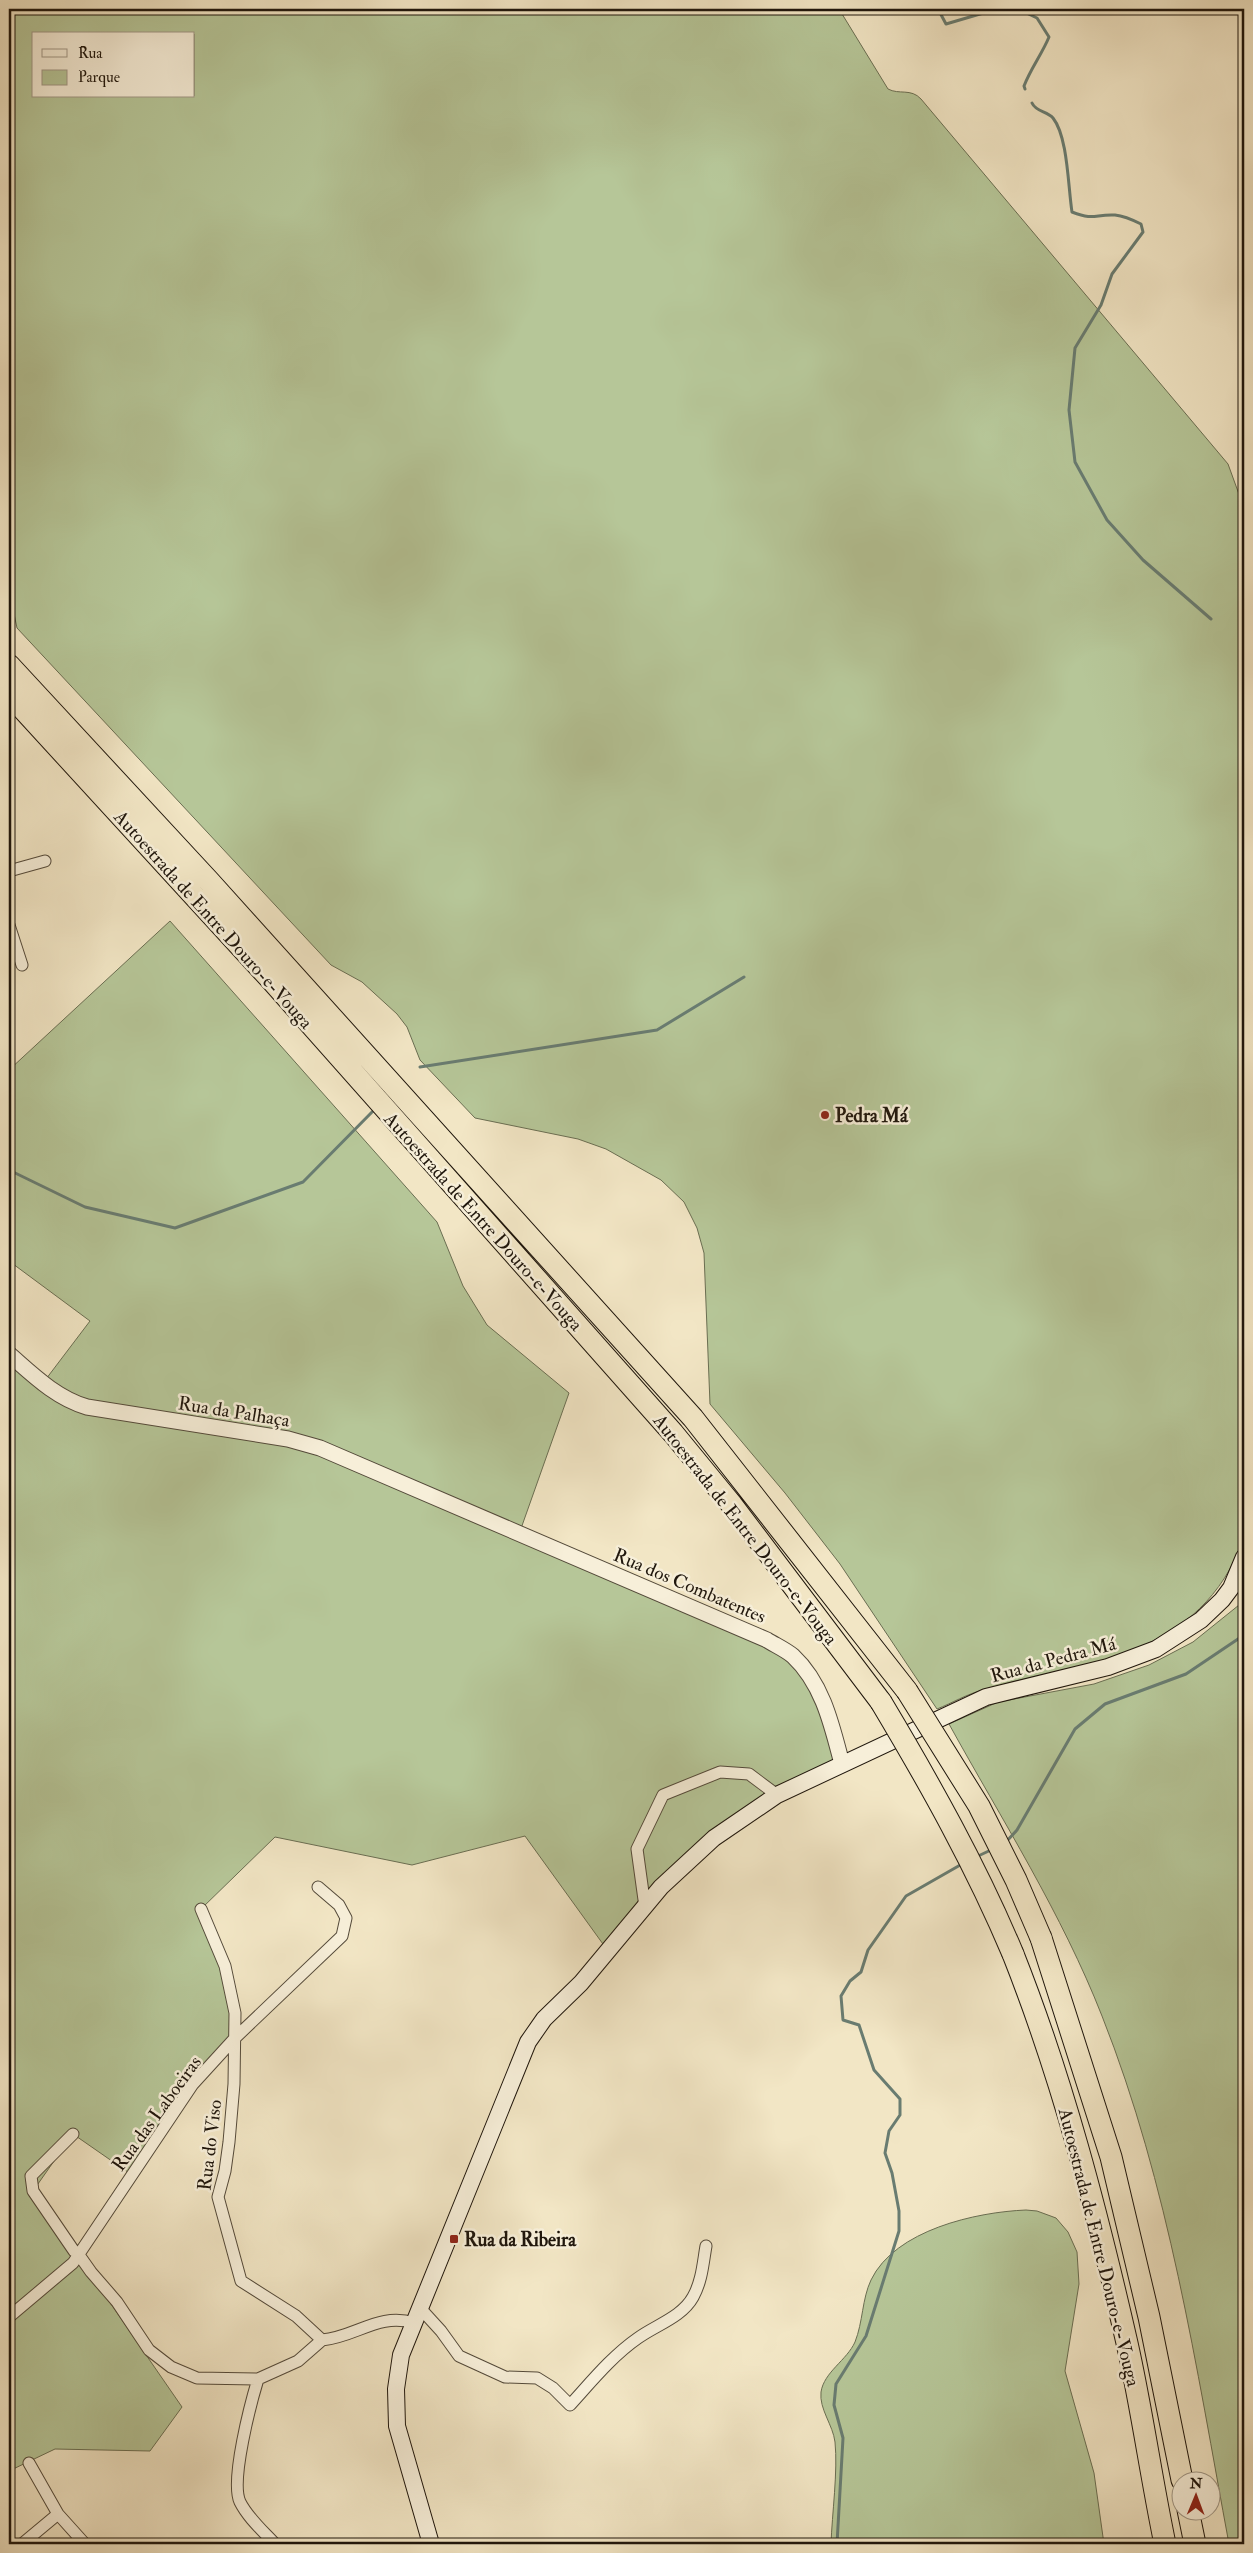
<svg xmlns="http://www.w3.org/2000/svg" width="1253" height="2553" font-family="'IM FELL Double Pica',serif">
  <rect width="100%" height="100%" fill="#f2e6c5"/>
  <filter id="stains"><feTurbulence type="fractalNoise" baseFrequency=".004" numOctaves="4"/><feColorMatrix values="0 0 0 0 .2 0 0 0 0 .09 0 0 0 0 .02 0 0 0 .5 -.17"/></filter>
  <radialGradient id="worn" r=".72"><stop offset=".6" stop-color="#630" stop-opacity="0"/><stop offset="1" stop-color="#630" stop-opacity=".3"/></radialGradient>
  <path fill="#b6c698" stroke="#6a6e52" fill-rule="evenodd" d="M9 9H839L888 89C899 95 911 88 921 99L1228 464 1244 508V1538C1200 1659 1088 1661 983 1690 967 1694 952 1703 937 1709L840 1564 785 1493 710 1404 704 1253 697 1228 684 1202 661 1180 606 1149 578 1139 475 1118 420 1060 407 1027 397 1014 362 982 331 965 17 628 9 590ZM34 34H194V96H34Z
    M170 921 437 1222 463 1286 487 1325 569 1393 518 1537 767 1640 814 1681 842 1764 714 1838 608 1951 525 1836 412 1865 275 1837 201 1909 225 1966 235 2038 193 2084 132 2175 73 2134 33 2191 182 2407 150 2451 55 2449 9 2471V1356L43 1383 90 1321 9 1261V1070Z
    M1244 1601V2544H1229C1196 2366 1169 2185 1102 2016 1062 1914 1002 1820 949 1724L998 1702 1094 1684 1149 1665 1193 1642Z
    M1026 2210 1037 2211 1056 2218 1068 2232 1077 2252 1079 2284 1065 2371 1094 2473 1104 2544H831C832 2514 838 2471 835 2442 833 2425 819 2409 821 2392 824 2372 847 2360 855 2342 863 2322 862 2299 871 2280 895 2230 976 2212 1026 2210Z"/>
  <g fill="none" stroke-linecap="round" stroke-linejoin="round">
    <path stroke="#697c71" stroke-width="3" d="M938 9 946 24 997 9
      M1018 9 1037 18 1049 37C1042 54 1031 68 1024 86L1025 89
      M1032 103C1036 112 1047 111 1053 118 1068 137 1068 187 1072 212 1095 221 1094 214 1115 215 1124 216 1133 220 1141 224L1143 232 1112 274 1101 305 1075 348 1069 410 1075 462 1107 520 1143 560 1211 619
      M420 1067 657 1030 744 977
      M9 1170 85 1207 175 1228 303 1182 375 1109
      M1005 1843 1017 1830 1075 1729 1105 1704 1186 1674 1244 1635
      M976 1857 993 1849
      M837 2544 843 2438 834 2405 836 2384 866 2336 899 2231V2211L892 2173 885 2153 889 2131 900 2115V2099L874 2070 859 2025 843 2020 841 1996 850 1981 861 1972 868 1950 906 1896 962 1864"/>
    <defs>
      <path id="minor" d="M9 871 45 861
        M9 925 22 965
        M645 1907 637 1849 663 1795 720 1772 749 1774 777 1795
        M201 1909 225 1966 235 2013 234 2084 229 2142 225 2171 218 2197 241 2281 296 2316 322 2340C356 2337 379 2312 414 2323
        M73 2134 31 2176 33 2191 74 2251 79 2255 91 2272 117 2302 149 2350 171 2367 197 2378 258 2379 298 2361 322 2340
        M420 2308 441 2331 459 2356 505 2377 537 2378 553 2388 570 2405C591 2382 612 2356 638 2338 656 2325 682 2317 693 2297 702 2281 703 2263 706 2246
        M9 2317 73 2263 193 2084 235 2038 342 1936 346 1918 339 1905 318 1887
        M258 2379C251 2402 230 2481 240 2502 248 2518 263 2531 275 2544
        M29 2463 58 2514 85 2544
        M22 2544 58 2514"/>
      <path id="tertiary" d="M9 1354C33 1375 56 1398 87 1407L288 1439 320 1448 767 1640C775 1645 786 1650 793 1656 823 1684 832 1726 842 1764"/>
      <path id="secondary" d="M431 2544 397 2426 396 2389 401 2355 528 2042 544 2019 581 1983 661 1887 714 1838 777 1795 986 1697 1108 1667 1156 1649 1201 1620 1222 1600 1231 1588 1244 1557"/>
      <path id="motorway" d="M9 665 209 881 693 1418 907 1691
        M9 694 273 982 673 1433 732 1505 881 1702
        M1041 1938 1111 2157 1149 2317 1182 2480
        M1013 1954C1063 2080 1097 2212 1127 2343 1142 2410 1151 2477 1165 2544
        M1188 2510 1195 2544"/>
    </defs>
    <use href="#minor" stroke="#544a3a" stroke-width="13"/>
    <use href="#tertiary" stroke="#544a3a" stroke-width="17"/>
    <use href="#secondary" stroke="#1f160c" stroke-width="18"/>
    <use href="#motorway" stroke="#1f160c" stroke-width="23"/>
    <use href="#minor" stroke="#f7efd9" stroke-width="11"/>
    <use href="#tertiary" stroke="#f7efd9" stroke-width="15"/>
    <use href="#secondary" stroke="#f7efd9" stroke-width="16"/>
    <use href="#motorway" stroke="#f2e6c5" stroke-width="21"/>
    <defs>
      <path id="motorway-bridge" d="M907 1691 979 1806 1016 1880 1041 1938
        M881 1702C930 1784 976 1866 1013 1954"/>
    </defs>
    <use href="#motorway-bridge" stroke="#1f160c" stroke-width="23" stroke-linecap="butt"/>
    <use href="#motorway-bridge" stroke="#f2e6c5" stroke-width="21"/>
  </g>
  <g fill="#8f2418" stroke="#f7efd9" stroke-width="2">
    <circle cx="825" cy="1115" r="5"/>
    <rect x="449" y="2234" width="10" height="10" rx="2.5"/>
  </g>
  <g text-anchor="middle" stroke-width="5" stroke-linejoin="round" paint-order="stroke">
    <g font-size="19" fill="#1f160c" stroke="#f7efd9">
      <text transform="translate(214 919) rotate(48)" y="7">Autoestrada de Entre Douro-e-Vouga</text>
      <text transform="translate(484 1221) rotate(48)" y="7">Autoestrada de Entre Douro-e-Vouga</text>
      <text transform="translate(234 1411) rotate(9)" y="7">Rua da Palhaça</text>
      <text transform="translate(746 1529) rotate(52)" y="7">Autoestrada de Entre Douro-e-Vouga</text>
      <text transform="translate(690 1585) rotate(23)" y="7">Rua dos Combatentes</text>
      <text transform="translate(1053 1659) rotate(-15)" y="7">Rua da Pedra Má</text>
      <text transform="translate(156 2113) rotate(-54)" y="7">Rua das Laboeiras</text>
      <text transform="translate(209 2145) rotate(-83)" y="7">Rua do Viso</text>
      <text transform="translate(1100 2247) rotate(76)" y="7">Autoestrada de Entre Douro-e-Vouga</text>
    </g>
    <g font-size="19" font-weight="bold" fill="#1f160c" stroke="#f7efd9" text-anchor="start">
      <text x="835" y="1122">Pedra Má</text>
      <text x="464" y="2246">Rua da Ribeira</text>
    </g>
  </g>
  <rect width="1253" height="2553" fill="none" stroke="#f2e6c5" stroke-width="30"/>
  <rect x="10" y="10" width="1233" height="2533" fill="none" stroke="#1f160c" stroke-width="2.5"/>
  <rect x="15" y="15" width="1223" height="2523" fill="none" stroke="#1f160c"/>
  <rect x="32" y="32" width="162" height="65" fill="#f7efd9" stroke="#a19887"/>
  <rect x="42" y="49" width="25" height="8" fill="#f7efd9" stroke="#a19887"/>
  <text x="78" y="58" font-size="15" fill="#1f160c">Rua</text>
  <rect x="42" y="70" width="25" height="15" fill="#b6c698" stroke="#a19887"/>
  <text x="78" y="82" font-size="15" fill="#1f160c">Parque</text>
  <g transform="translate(1196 2496) rotate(1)"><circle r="24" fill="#f7efd9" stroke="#a19887"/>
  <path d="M0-4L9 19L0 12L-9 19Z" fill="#8f2418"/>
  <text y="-8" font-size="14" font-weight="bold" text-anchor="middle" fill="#1f160c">N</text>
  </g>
  <rect width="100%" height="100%" filter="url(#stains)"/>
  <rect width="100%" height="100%" fill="url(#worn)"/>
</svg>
